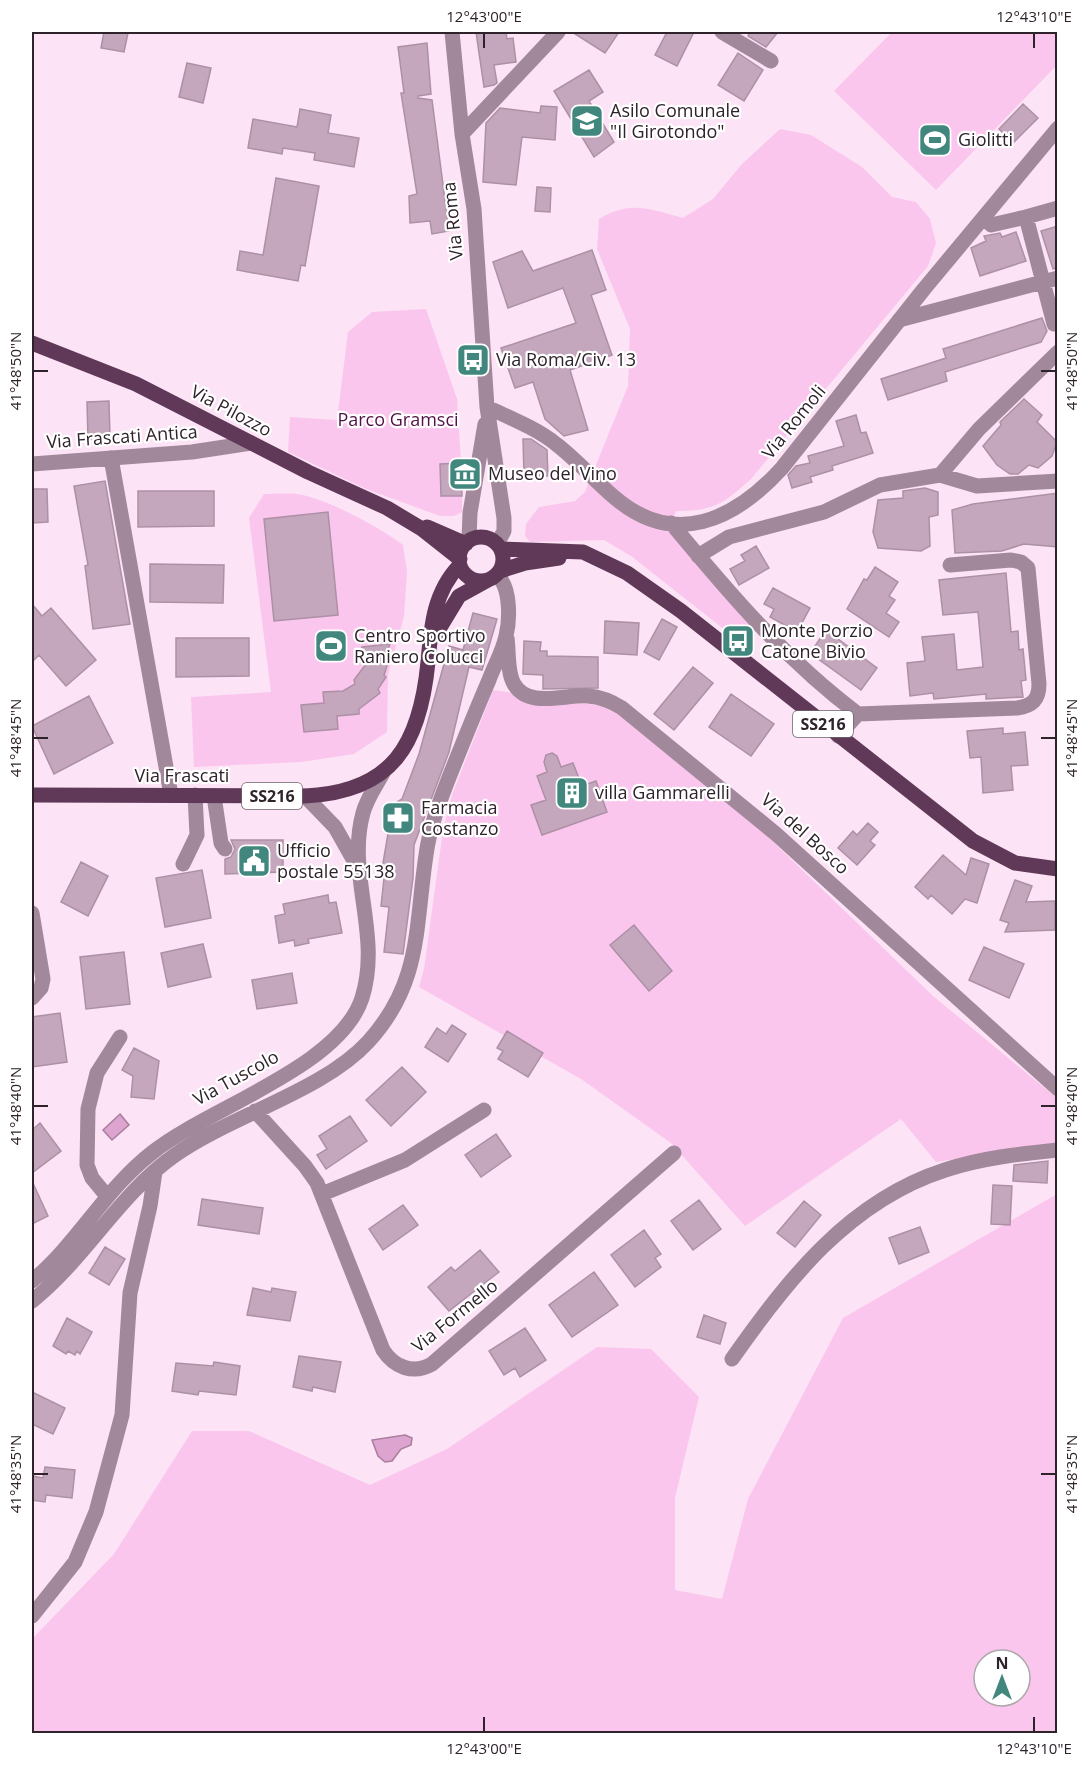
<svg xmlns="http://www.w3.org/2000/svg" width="1089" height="1765" font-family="'Open Sans',sans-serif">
  <rect width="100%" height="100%" fill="#fce3f5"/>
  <path fill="#fbc6ee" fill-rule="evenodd" d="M892 32H1057V65L936 190 834 91Z
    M780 129 811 135 862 167 892 197 916 202 930 219 936 243 928 266 751 479C723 504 714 511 676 511L671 524 757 624 725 630 631 556 604 540 530 542 525 536 526 524 539 507 575 501 585 492 628 386 630 329 597 249 599 219C631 200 650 209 683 218L713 199 742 164Z
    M426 309 457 399 461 463 440 464 441 496H462V512L454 516H440L366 489 288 452 290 417 337 420 348 332 372 312Z
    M264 494C274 494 286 493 297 494 324 497 381 528 403 545L407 572 404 616 388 675 387 732 354 754 301 762 194 767 191 697 271 692 249 518Z
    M493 690 602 706 629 720 745 815 933 996 1057 1098V1144L936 1162 901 1119 745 1226 671 1143 581 1079 419 987 424 969 443 830 452 795Z
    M1057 1194V1733L32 1734V1639L114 1554 192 1431H249L370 1485 447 1449 597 1347 651 1349 699 1397 675 1498V1590L722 1599 748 1499 843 1318ZM984 1660H1020V1696H984Z"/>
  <path fill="#dca4ce" stroke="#a87d9d" stroke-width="1.5" d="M120 1114 129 1125 112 1140 103 1130Z
    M405 1435 412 1438 411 1445 401 1449 392 1461 385 1462 378 1456 372 1440Z"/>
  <path fill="#c4a7bd" stroke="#ad90a6" stroke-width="1.5" d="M104 32 128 33 124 52 101 48Z
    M476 32H506L507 39 513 38 516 62 494 65 497 83 494 85 484 87Z
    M572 32H619L605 53Z
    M667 32H694L677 66 655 55Z
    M750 32H778L766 47 748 36Z
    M427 43 431 94 418 96V98L432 100 449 231 432 234 430 221 410 223 409 196 417 194 401 93H404L398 47Z
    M738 53 763 70 744 101 718 85Z
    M187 63 211 68 203 103 179 97Z
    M589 70 603 92 589 101 614 142 594 157 554 91Z
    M1023 104 1038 118 1013 143 999 129Z
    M541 106 557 107 555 140 522 137 516 185 483 182 486 123 500 108 540 113Z
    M300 109 331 115 328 133 359 138 354 167 314 160 315 153 283 148 282 154 248 148 253 119 297 127Z
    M276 178 319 186 305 266 301 265 298 281 237 270 240 251 263 255Z
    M537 187 551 188 550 212 535 211Z
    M1058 226V268L1053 269 1041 231Z
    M1016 232 1026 261 980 276 971 248 986 241 984 236 1000 233 1002 237Z
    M592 250 606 290 591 295 612 355 570 370 588 430 564 436 545 419 533 382 515 388 501 348 576 323 563 288 508 308 493 262 522 251 533 271Z
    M1042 318 1047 331 1041 342 945 372 947 381 888 400 881 379 946 358 943 349Z
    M1024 399 1042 415 1037 422 1057 442 1052 456 1038 468 1029 465 1018 474H1010L997 465 983 446 1001 425 1000 422Z
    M109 401 110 438 88 439 87 402Z
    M856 415 861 433 866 432 873 453 832 466 833 470 810 477 812 482 792 488 788 475 796 466 810 463 808 456 844 446 836 421Z
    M523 439H531L547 450 548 476H524Z
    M461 463 462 496H441L440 464Z
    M105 481 130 624 93 629 85 566 88 565 74 486Z
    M925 488 938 492V515L929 517 930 546 921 551 878 548 873 532 878 500 903 498V491Z
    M32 489H47L48 522 32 523Z
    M138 491H214V526L138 527Z
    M1058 493V547L1024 544 1002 551 955 553 952 510 973 504Z
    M328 512 338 615 274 621 264 519Z
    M756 546 769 568 739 585 730 569 745 561 741 555Z
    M150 564 224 565 223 603 150 602Z
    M875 567 898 582 889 596 895 600 886 613 899 622 889 637 847 609 864 579 867 580Z
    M1006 573 1011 632 1018 631 1019 650 1023 649 1026 680 1021 681 1023 697 986 699V694L934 699 933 693 910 696 907 663 925 661 922 637 954 634 957 670 983 667 978 612 943 615 939 580Z
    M773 588 810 608 797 632 770 617 774 609 764 604Z
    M32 604 42 616 51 608 96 660 66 686 39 655 32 662Z
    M473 613 497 619 482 670 469 667 449 752 414 845 413 878 403 954 384 952 389 907 381 906 385 869H382L390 822 397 802 402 799 419 754 449 646 463 650Z
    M662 619 677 627 659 660 644 652Z
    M605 621 639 623 637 655 604 653Z
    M826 630 877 668 861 690 810 653Z
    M176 638H249V676L176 677Z
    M524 641 541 642 540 651H547V656L598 657V688L543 689V675L523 674Z
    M390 644 384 661 388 663 384 675 386 677 378 689 380 693 359 709V714L337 716 338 729 304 732 301 705 324 703 323 692 343 691 355 684 354 680 369 660 360 658 362 647Z
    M693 667 713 683 674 730 654 714Z
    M731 694 774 724 751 756 709 727Z
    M89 696 113 743 54 774 32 726Z
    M1003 728V734L1025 732 1028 765 1011 766 1013 790 983 793 981 757 970 758 967 731Z
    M552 753 557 756 561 767 573 763 582 786 596 781 607 812 542 835 531 805 546 800 537 776 547 772 544 762 546 755Z
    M868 823 878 832 870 841 875 845 857 865 838 848 853 831 857 835Z
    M231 840H283V872L225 874V859L231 857 235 849Z
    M943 855 966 875 971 858 989 864 977 903 965 899 952 914 931 895 928 899 915 887Z
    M81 862 108 876 88 916 61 902Z
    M202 870 211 918 165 927 156 878Z
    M1015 880 1032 886 1026 902 1055 901V930L1005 932 1009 923 1000 920Z
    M328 895 329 903 336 902 342 933 308 939 309 943 295 946 294 940 279 943 275 916 285 914 283 904Z
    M634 925 672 971 649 991 610 945Z
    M203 944 211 977 168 987 161 953Z
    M984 947 1024 964 1009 998 969 980Z
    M124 952 130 1004 86 1009 80 957Z
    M292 973 297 1003 257 1009 252 980Z
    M60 1013 67 1062 32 1067V1017Z
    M452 1025 466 1034 448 1062 425 1047 437 1028 446 1034Z
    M507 1031 543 1053 528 1077 498 1059 503 1051 497 1048Z
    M134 1048 159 1061 154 1099 131 1097 133 1076 122 1070Z
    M402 1067 426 1092 391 1126 366 1100Z
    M350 1116 367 1141 326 1169 317 1155 327 1149 319 1136Z
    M40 1123 61 1151 32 1173V1130Z
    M496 1134 511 1156 481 1177 465 1155Z
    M1048 1161 1047 1183 1013 1181 1014 1165Z
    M32 1181 48 1216 32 1224Z
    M993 1185 1012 1186 1010 1225 991 1224Z
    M202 1199 263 1208 259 1234 198 1225Z
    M699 1200 721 1229 693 1250 671 1221Z
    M804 1201 821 1215 795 1247 777 1233Z
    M403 1205 418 1225 383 1250 369 1229Z
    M920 1227 929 1252 899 1264 889 1238Z
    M644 1230 661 1254 655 1258 661 1267 635 1287 611 1255Z
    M105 1247 125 1259 109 1285 89 1273Z
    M480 1250 499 1272 449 1311 428 1287 451 1267 455 1271Z
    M594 1272 618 1305 572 1337 549 1305Z
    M253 1288 271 1292 272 1288 296 1292 290 1321 247 1315Z
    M704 1315 726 1323 720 1344 697 1337Z
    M67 1318 92 1332 80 1354 77 1351 75 1355 68 1351 66 1354 53 1346Z
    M525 1328 546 1360 520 1377 515 1368 504 1375 489 1351Z
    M299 1356 341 1362 335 1392 313 1387 312 1391 293 1387Z
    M214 1362 240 1366 236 1395 199 1391 198 1395 172 1391 176 1363 213 1366Z
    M32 1392 65 1408 53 1434 32 1424Z
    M45 1467 75 1470 72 1498 46 1495 45 1502 32 1500V1476L43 1478Z"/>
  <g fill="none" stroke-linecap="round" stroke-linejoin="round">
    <path stroke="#a1889a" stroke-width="15" d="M452 32 462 134 474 209 487 407 504 518V531L497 544
      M722 32 771 61
      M462 134 558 32
      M1026 217 1058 208
      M991 225 1026 217 1054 324
      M899 320 1058 278
      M487 407C510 418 536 428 556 444 577 460 594 480 614 497 674 549 735 520 782 468L924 289 1058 128
      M111 458 171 795
      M32 464 192 452 251 443
      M940 475 979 429 1058 352
      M671 523C729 593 786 660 858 714
      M469 540 470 513 485 424
      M698 556 729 537 824 512 880 485 940 475 977 486 1058 481
      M507 638C509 652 507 672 514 684 528 709 565 694 588 696 601 697 611 701 622 708L776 834 1058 1089
      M838 736 858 714 1017 708C1032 706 1039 700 1039 684L1028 568 1021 562 1011 560 950 565
      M214 796 221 843 225 849
      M305 796 335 827 357 866
      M183 864 197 835 195 795
      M32 913 43 979 41 988 32 998
      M255 1111 305 1166 317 1183 383 1350C394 1367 413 1375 432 1364L674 1153
      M322 1194 405 1160 484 1110
      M106 1195 92 1178 87 1165 88 1109 97 1073 120 1037
      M32 1281C78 1243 105 1189 153 1152 208 1108 340 1067 362 998 382 935 346 874 363 813 367 798 376 786 383 773
      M32 1301C85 1259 119 1194 175 1155 232 1115 323 1091 368 1042 422 983 415 927 426 855 430 825 441 798 452 770 464 740 476 710 489 680 494 666 503 651 506 636 510 620 511 585 496 575
      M732 1359C787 1280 849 1201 945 1170 981 1158 1019 1154 1058 1150
      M32 1616 75 1562 96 1512 122 1415 130 1293 150 1206 155 1172"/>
    <path stroke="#603858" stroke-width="15" d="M32 343 136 384 308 472 387 508 422 529 460 559
      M427 527 466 544
      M459 559a22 22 0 1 1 44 0a22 22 0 1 1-44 0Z
      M501 549 583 552 627 573 681 611 973 841 1015 863 1058 869
      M500 571 525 563 559 558
      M436 634 459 596 488 580
      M32 795 305 796C393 792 420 744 428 662 431 626 434 591 460 565"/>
  </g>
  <path fill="none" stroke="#2e222b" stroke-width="2" d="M484 33V48M1034 33V48M33 371H48M1041 371H1056M33 738H48M1041 738H1056M33 1106H48M1041 1106H1056M33 1474H48M1041 1474H1056M484 1717V1732M1034 1717V1732"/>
  <defs>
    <symbol id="school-square" viewBox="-11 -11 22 22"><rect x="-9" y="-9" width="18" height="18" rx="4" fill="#41877e" stroke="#fff"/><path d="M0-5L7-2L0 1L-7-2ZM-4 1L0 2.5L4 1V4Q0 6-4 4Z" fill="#fff"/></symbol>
    <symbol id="stadium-square" viewBox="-11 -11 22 22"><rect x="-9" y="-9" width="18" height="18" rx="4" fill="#41877e" stroke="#fff"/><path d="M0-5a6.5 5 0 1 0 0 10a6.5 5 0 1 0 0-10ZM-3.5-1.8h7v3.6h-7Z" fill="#fff"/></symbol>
    <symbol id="bus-square" viewBox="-11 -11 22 22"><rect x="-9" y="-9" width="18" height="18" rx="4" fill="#41877e" stroke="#fff"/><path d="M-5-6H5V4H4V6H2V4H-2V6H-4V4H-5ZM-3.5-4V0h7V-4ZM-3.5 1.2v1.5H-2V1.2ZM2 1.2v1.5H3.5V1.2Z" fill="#fff"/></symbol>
    <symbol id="museum-square" viewBox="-11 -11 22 22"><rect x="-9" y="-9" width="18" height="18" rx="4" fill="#41877e" stroke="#fff"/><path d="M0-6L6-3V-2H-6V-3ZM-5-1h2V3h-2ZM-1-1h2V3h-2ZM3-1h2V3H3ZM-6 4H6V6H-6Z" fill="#fff"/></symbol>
    <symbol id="building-square" viewBox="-11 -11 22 22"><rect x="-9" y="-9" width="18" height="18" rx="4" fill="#41877e" stroke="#fff"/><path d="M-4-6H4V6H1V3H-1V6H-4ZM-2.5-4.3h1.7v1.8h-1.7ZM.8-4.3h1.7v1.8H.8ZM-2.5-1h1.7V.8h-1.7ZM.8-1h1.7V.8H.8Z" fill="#fff"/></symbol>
    <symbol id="pharmacy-square" viewBox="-11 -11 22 22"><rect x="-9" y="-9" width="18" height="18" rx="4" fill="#41877e" stroke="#fff"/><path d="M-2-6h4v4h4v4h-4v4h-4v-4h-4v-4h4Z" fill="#fff"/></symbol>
    <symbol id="civic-square" viewBox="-11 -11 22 22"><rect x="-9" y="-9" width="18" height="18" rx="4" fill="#41877e" stroke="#fff"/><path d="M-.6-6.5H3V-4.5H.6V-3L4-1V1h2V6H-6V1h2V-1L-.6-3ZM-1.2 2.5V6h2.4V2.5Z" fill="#fff"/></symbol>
  </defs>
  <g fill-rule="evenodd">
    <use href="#school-square" x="568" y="102" width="38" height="38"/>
    <use href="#stadium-square" x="916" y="121" width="38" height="38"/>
    <use href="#bus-square" x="454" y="341" width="38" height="38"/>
    <use href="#museum-square" x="446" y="455" width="38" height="38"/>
    <use href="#bus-square" x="719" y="622" width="38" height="38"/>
    <use href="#stadium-square" x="312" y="627" width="38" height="38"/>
    <use href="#building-square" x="553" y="774" width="38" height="38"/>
    <use href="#pharmacy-square" x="379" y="799" width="38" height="38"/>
    <use href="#civic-square" x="235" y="842" width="38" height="38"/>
  </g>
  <g text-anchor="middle" stroke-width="4.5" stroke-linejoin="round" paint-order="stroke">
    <g fill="#fff" stroke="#6d646b" stroke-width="1.5">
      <rect x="793" y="711" width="60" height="26" rx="4.5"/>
      <rect x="242" y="783" width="60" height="26" rx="4.5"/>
    </g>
    <g font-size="16" font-weight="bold" fill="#2e222b">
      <text x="823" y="730">SS216</text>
      <text x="272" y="802">SS216</text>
    </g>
    <g font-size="18" fill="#2e222b" stroke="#fff" text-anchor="start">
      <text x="610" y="117">Asilo Comunale<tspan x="610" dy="21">"Il Girotondo"</tspan></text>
      <text x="958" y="146">Giolitti</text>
      <text x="496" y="366">Via Roma/Civ. 13</text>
      <text x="488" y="480">Museo del Vino</text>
      <text x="761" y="637">Monte Porzio<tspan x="761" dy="21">Catone Bivio</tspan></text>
      <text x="354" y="642">Centro Sportivo<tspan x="354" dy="21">Raniero Colucci</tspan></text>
      <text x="595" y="799">villa Gammarelli</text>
      <text x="421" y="814">Farmacia<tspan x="421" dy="21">Costanzo</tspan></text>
      <text x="277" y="857">Ufficio<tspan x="277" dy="21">postale 55138</tspan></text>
    </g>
    <g font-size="18" fill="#2e222b" stroke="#fff">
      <text transform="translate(453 221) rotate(-96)" y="6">Via Roma</text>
      <text transform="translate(231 411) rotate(28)" y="6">Via Pilozzo</text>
      <text transform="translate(794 422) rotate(-51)" y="6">Via Romoli</text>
      <text transform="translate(122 437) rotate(-4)" y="6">Via Frascati Antica</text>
      <text x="182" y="782">Via Frascati</text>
      <text transform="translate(805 834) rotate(42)" y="6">Via del Bosco</text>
      <text transform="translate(236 1078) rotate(-29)" y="6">Via Tuscolo</text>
      <text transform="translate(455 1316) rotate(-39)" y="6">Via Formello</text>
    </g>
    <g font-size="18" fill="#521147" stroke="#fff">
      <text x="398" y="426">Parco Gramsci</text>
    </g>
  </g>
  <rect width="1089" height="1765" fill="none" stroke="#ffffff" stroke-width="66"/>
  <g transform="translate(1002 1678)"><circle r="28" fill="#ffffff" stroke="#aba7aa" stroke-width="1.5"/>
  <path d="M0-4.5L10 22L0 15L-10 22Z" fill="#41877e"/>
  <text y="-9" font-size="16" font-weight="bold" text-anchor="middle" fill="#2e222b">N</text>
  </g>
  <rect x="33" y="33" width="1023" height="1699" fill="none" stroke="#2e222b" stroke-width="2"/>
  <g font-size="15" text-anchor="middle" fill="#2e222b">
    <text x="484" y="22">12°43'00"E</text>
    <text x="1034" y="22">12°43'10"E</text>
    <text transform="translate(16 371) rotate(-90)" y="5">41°48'50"N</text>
    <text transform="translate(1072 371) rotate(-90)" y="5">41°48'50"N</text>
    <text transform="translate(16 738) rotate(-90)" y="5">41°48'45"N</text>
    <text transform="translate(1072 738) rotate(-90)" y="5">41°48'45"N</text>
    <text transform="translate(16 1106) rotate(-90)" y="5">41°48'40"N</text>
    <text transform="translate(1072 1106) rotate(-90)" y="5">41°48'40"N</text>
    <text transform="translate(16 1474) rotate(-90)" y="5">41°48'35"N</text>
    <text transform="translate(1072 1474) rotate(-90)" y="5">41°48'35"N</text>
    <text x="484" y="1754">12°43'00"E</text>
    <text x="1034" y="1754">12°43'10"E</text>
  </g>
</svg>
